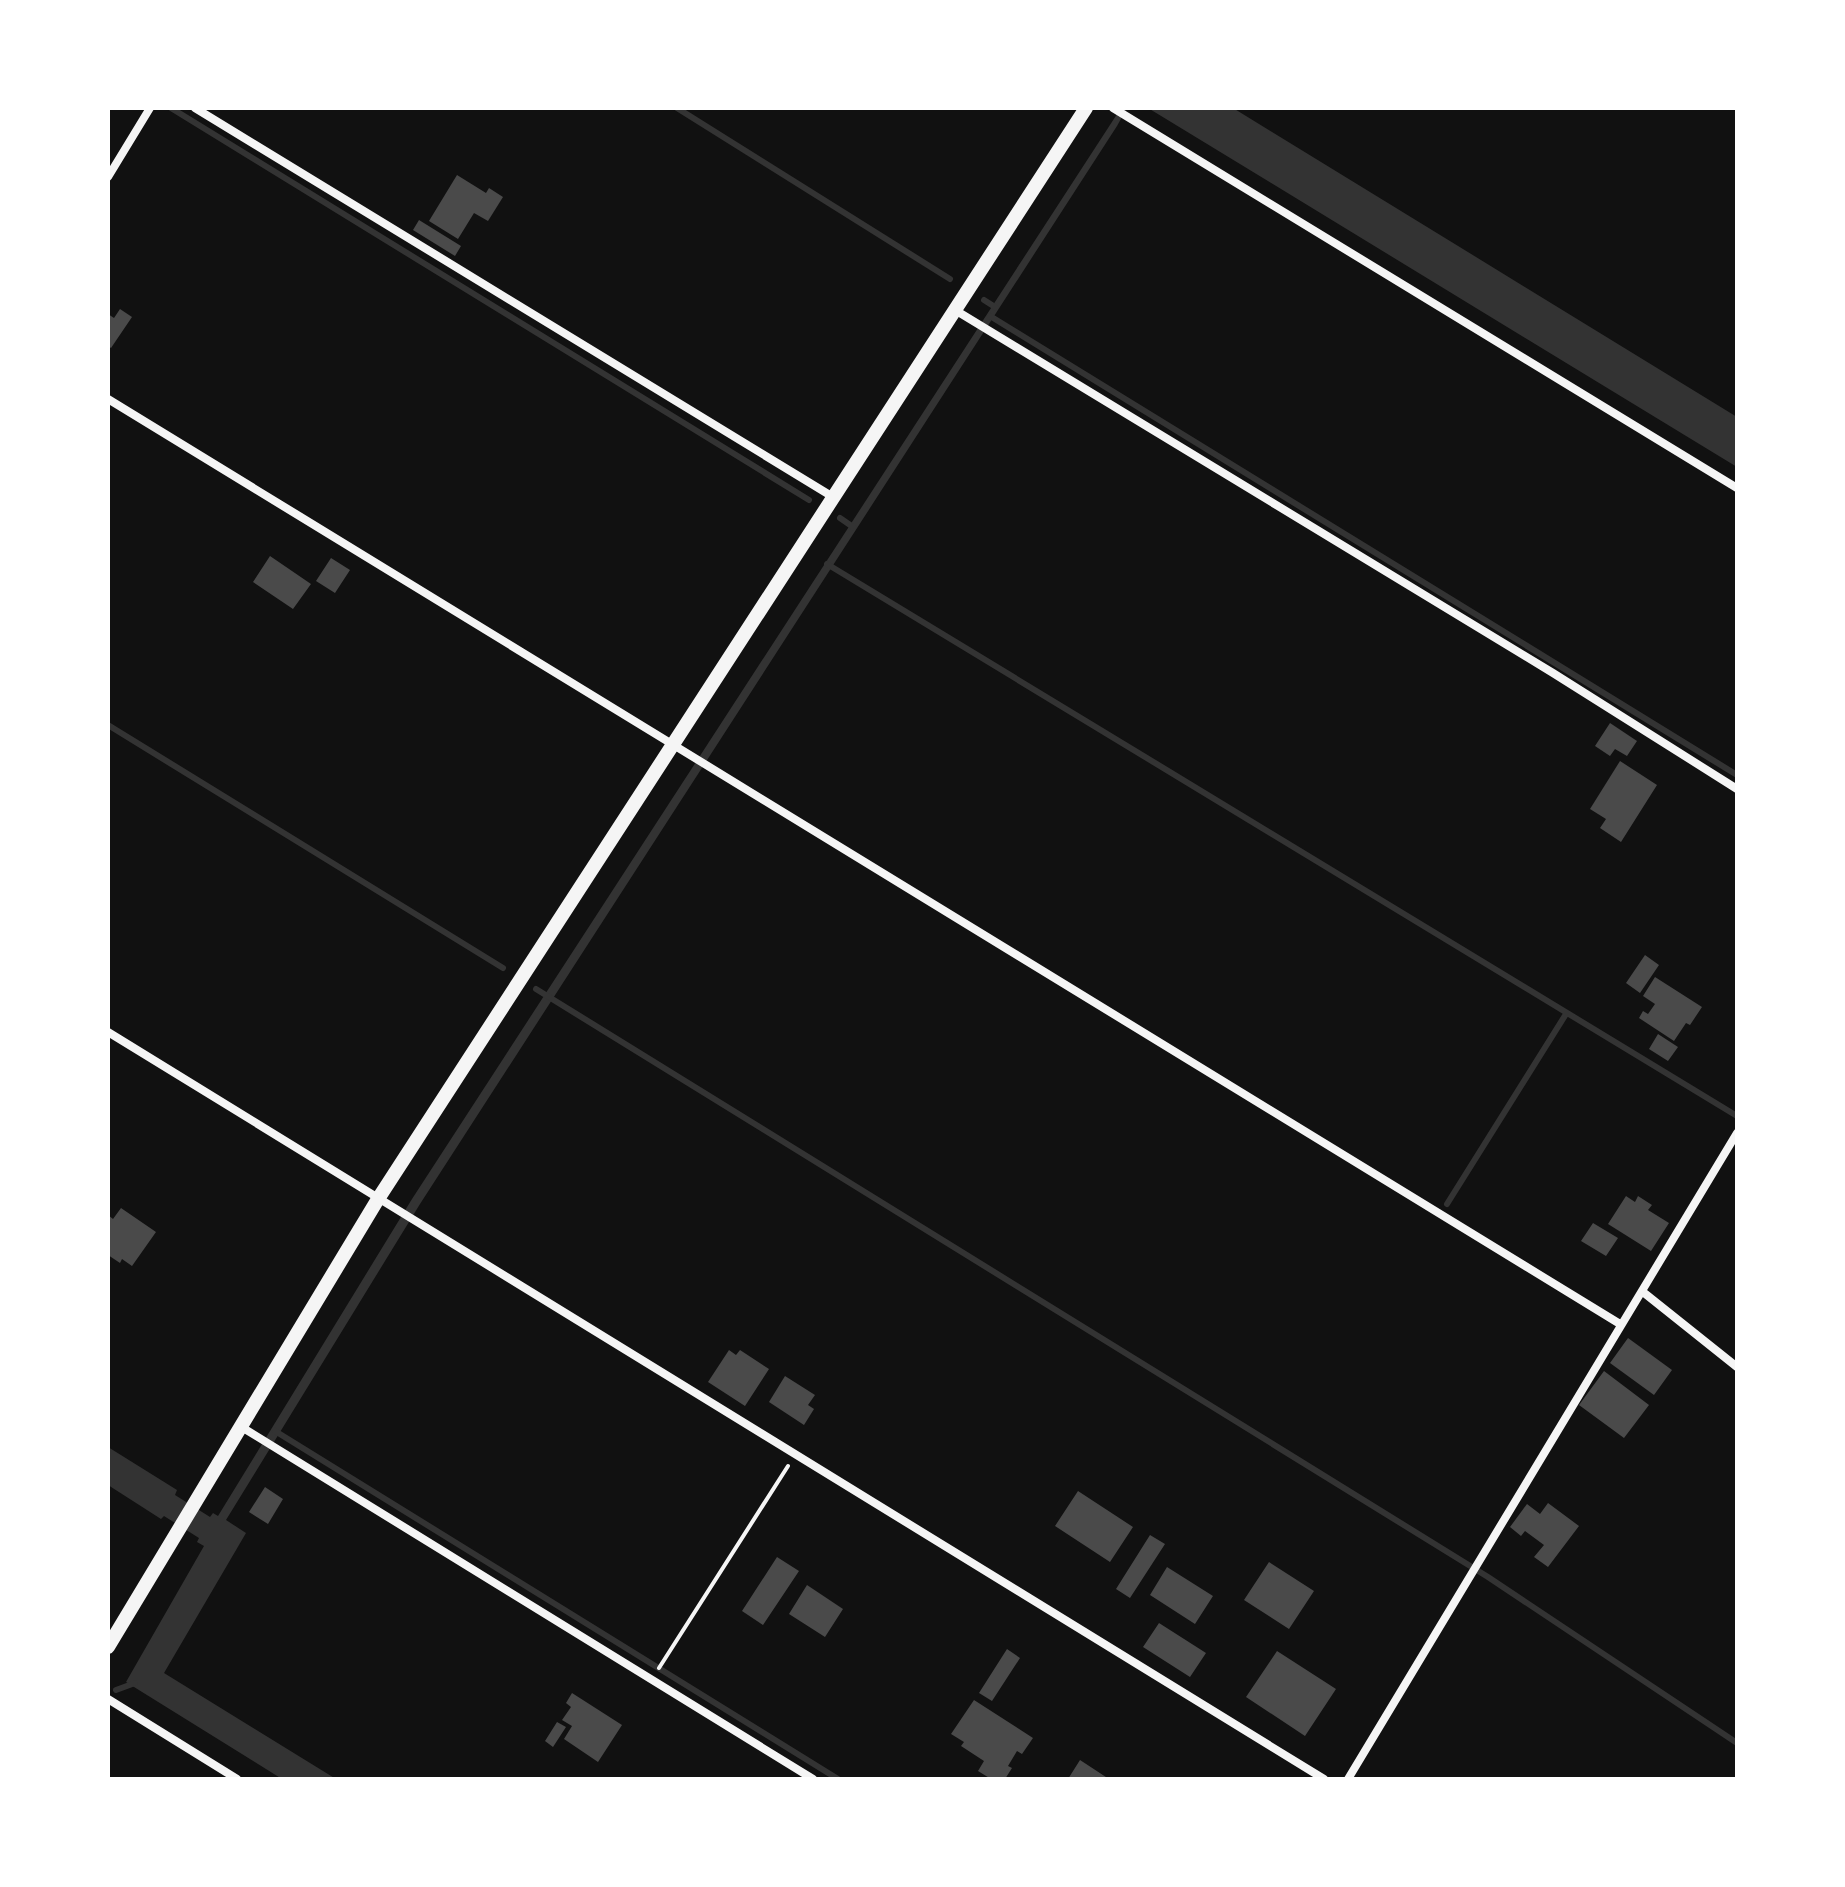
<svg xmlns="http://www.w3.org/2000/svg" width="1845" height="1887" font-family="'PT Sans Narrow',sans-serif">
  <rect width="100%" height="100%" fill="#111"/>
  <path fill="#333" d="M1121 108H1127L1117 126 420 1204 226 1520 246 1533 164 1673 336 1779H282L126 1682 204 1546 197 1542 199 1538 164 1516 161 1519 108 1485V1447L177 1490 175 1495 210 1517 213 1513 218 1516 412 1199Z
    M1148 108H1233L1737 417V467Z"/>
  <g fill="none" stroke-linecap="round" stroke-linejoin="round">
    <path stroke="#333" stroke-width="6" d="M171 108 809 500
      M677 108 950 279
      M984 300 995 307
      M990 316 1737 775
      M840 518 853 527
      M827 564 1737 1116
      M108 725 503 968
      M536 989 1488 1577 1737 1743
      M1447 1204 1566 1014
      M275 1431 838 1779
      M116 1690 135 1683"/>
  </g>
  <path fill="#4a4a4a" d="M457 175 486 193 489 188 503 197 488 221 474 213 458 239 429 221Z
    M419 220 461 246 455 256 413 230Z
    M120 309 132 317 111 348 108 346V314L114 318Z
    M270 556 311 584 293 609 253 582Z
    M331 558 350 570 335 593 316 581Z
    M1610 723 1637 741 1627 756 1615 749 1610 756 1595 746Z
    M1620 761 1657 785 1621 842 1600 828 1606 819 1590 809Z
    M1645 955 1659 965 1640 993 1626 983Z
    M1655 977 1702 1007 1690 1025 1686 1023 1674 1041 1639 1018 1643 1011 1648 1014 1655 1004 1643 996Z
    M1658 1034 1678 1047 1668 1061 1649 1049Z
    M1626 1196 1635 1202 1638 1196 1652 1205 1648 1210 1669 1223 1651 1251 1608 1224Z
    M121 1208 156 1232 132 1266 122 1259 120 1263 108 1255V1215L113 1219Z
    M1593 1223 1618 1238 1606 1256 1581 1241Z
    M1628 1338 1672 1370 1654 1395 1610 1363Z
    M729 1350 736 1355 740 1350 769 1369 745 1406 708 1382Z
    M1604 1371 1649 1405 1624 1438 1579 1405Z
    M785 1376 815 1395 808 1405 814 1409 804 1425 769 1402Z
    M265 1487 283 1499 268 1524 249 1512Z
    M1078 1491 1133 1527 1110 1562 1055 1526Z
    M1548 1503 1579 1526 1548 1567 1534 1557 1544 1545 1525 1531 1521 1536 1510 1527 1527 1504 1540 1514Z
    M1150 1535 1165 1544 1130 1598 1116 1589Z
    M777 1557 799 1571 763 1625 742 1611Z
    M1269 1562 1314 1591 1289 1629 1244 1600Z
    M1167 1567 1213 1596 1195 1624 1150 1595Z
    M807 1585 843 1609 825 1637 789 1614Z
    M1159 1623 1206 1653 1190 1677 1143 1647Z
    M1007 1649 1020 1658 992 1701 979 1693Z
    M1277 1651 1336 1689 1305 1736 1246 1697Z
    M572 1693 622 1725 598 1762 564 1739 572 1726 562 1720 571 1707 566 1703Z
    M974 1700 1033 1738 1022 1754 1017 1751 1008 1766 1012 1768 1005 1779H991L978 1771 984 1761 961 1746 964 1742 951 1734Z
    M557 1722 566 1727 553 1747 545 1741Z
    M1080 1760 1109 1779H1068Z"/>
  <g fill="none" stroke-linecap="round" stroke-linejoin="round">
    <path stroke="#f5f5f5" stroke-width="4" d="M659 1668 788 1466"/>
    <path stroke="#f5f5f5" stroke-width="8" d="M195 108 833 497
      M1113 108 1737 488
      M108 177 150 108
      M955 310 1553 673 1737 789
      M108 399 1620 1324
      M108 1032 1324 1779
      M1643 1292 1737 1367
      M240 1426 813 1779
      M108 1699 237 1779
      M1348 1779 1737 1133"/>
    <path stroke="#f5f5f5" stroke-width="14" d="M108 1647 378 1199 1086 108"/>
  </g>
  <rect width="1845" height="1887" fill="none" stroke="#ffffff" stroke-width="220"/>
</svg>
